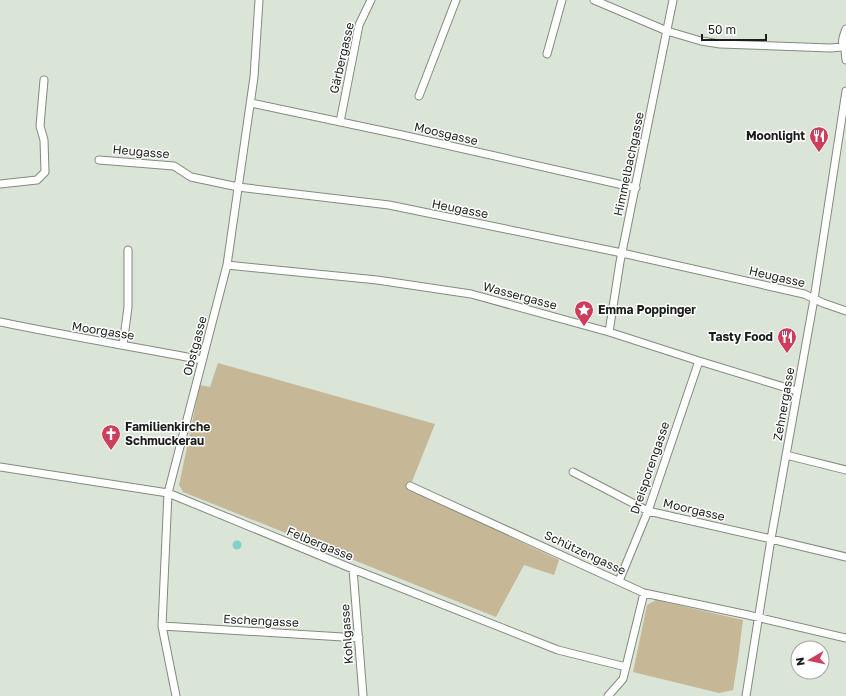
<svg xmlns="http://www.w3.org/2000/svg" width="846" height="696" font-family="'Golos Text',sans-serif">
  <rect width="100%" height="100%" fill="#dae5d7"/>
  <path fill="#c6b796" d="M218 363 435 424 409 489 559 560 554 575 524 565 496 617 183 492 179 485 200 385 210 387Z
    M656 600 743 620 738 659 733 690 719 693 633 672 647 605Z"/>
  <path fill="#81d0c9" d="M232.5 545a4.5 4.5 0 1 1 9 0a4.5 4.5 0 1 1-9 0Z"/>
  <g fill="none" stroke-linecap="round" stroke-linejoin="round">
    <defs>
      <path id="street" d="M594 0 667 31 701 41 720 44 830 48 843 47
        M846 29C843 37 840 44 846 51
        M845 50 846 60
        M547 54 562 0
        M419 96 456 0
        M251 103 402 135 636 188
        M340 122 359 25 371 0
        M99 160 174 166 191 177 238 187 389 205 622 253 804 294 823 303 846 311
        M0 184 37 180 45 172 44 140 40 126 44 80
        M227 265 377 280 471 294 609 332 699 361 797 391
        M0 322C67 336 135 347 202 360
        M609 332 620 262 673 0
        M123 345 128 307V250
        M786 455 846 470
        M0 467 168 493 353 569 558 650 626 667
        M573 472 648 511 771 539 846 557
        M410 486 644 593 748 615 846 638
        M353 569 363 696
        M619 581 648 511 699 361
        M162 626 359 638
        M176 696 162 626 168 493 227 265 254 77 259 0
        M608 696 623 679 644 593
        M746 696 771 539 814 299 846 91"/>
    </defs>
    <use href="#street" stroke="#818b7e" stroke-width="9"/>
    <use href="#street" stroke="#fff" stroke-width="7"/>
  </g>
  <defs>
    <symbol id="restaurant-pin" viewBox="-11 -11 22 30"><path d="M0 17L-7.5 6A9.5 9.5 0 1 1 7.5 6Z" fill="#cd3d5c" stroke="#fff"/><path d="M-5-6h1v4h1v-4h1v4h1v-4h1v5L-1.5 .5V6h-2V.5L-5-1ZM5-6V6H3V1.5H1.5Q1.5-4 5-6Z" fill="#fff"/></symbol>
    <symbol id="sight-pin" viewBox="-11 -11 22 30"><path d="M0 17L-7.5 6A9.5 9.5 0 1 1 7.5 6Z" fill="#cd3d5c" stroke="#fff"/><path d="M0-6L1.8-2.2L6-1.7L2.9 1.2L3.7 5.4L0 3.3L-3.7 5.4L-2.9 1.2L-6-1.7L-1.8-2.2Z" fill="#fff"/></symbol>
    <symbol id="church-pin" viewBox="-11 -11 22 30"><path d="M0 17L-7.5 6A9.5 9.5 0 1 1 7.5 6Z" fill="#cd3d5c" stroke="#fff"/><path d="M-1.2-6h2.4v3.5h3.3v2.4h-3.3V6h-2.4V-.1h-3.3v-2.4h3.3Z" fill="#fff"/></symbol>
  </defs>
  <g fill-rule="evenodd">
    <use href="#restaurant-pin" x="808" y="125" width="22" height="30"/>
    <use href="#sight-pin" x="573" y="299" width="22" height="30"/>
    <use href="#restaurant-pin" x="776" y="326" width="22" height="30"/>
    <use href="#church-pin" x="100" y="423" width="22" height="30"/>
  </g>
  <g text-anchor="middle" stroke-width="3" stroke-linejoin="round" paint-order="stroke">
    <g font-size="12" fill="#1b1f1a" stroke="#fff">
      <text transform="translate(342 58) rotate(-77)" y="4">Gärbergasse</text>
      <text transform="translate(446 134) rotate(13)" y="4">Moosgasse</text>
      <text transform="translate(141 152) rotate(5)" y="4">Heugasse</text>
      <text transform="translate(629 164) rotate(-78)" y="4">Himmelbachgasse</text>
      <text transform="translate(460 209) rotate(11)" y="4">Heugasse</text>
      <text transform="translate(777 277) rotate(13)" y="4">Heugasse</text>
      <text transform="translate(520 296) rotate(15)" y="4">Wassergasse</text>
      <text transform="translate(103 331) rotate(9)" y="4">Moorgasse</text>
      <text transform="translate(195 346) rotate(-75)" y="4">Obstgasse</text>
      <text transform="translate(784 404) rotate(-80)" y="4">Zehnergasse</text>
      <text transform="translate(650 468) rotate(-71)" y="4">Dreisporengasse</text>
      <text transform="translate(694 510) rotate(13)" y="4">Moorgasse</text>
      <text transform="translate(320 544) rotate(22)" y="4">Felbergasse</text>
      <text transform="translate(585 553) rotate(25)" y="4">Schützengasse</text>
      <text transform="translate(261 621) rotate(3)" y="4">Eschengasse</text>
      <text transform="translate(347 634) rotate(-94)" y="4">Kohlgasse</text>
    </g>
    <g font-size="12" font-weight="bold" fill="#1b1f1a" stroke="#fff" text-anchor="end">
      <text x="805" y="140">Moonlight</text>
      <text x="598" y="314" text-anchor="start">Emma Poppinger</text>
      <text x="773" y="341">Tasty Food</text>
      <text x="125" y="431" text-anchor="start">Familienkirche<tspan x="125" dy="14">Schmuckerau</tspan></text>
    </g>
  </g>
  <g transform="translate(810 660) rotate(261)"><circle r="19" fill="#ffffff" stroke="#a4a5a3"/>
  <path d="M0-3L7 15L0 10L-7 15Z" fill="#cd3d5c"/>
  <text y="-6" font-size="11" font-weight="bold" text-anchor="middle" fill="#1b1f1a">N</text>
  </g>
  <path d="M702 34v6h64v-6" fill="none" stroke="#1b1f1a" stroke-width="2"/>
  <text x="708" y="34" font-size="12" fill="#1b1f1a" stroke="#ffffff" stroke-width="3" paint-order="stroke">50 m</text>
</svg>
